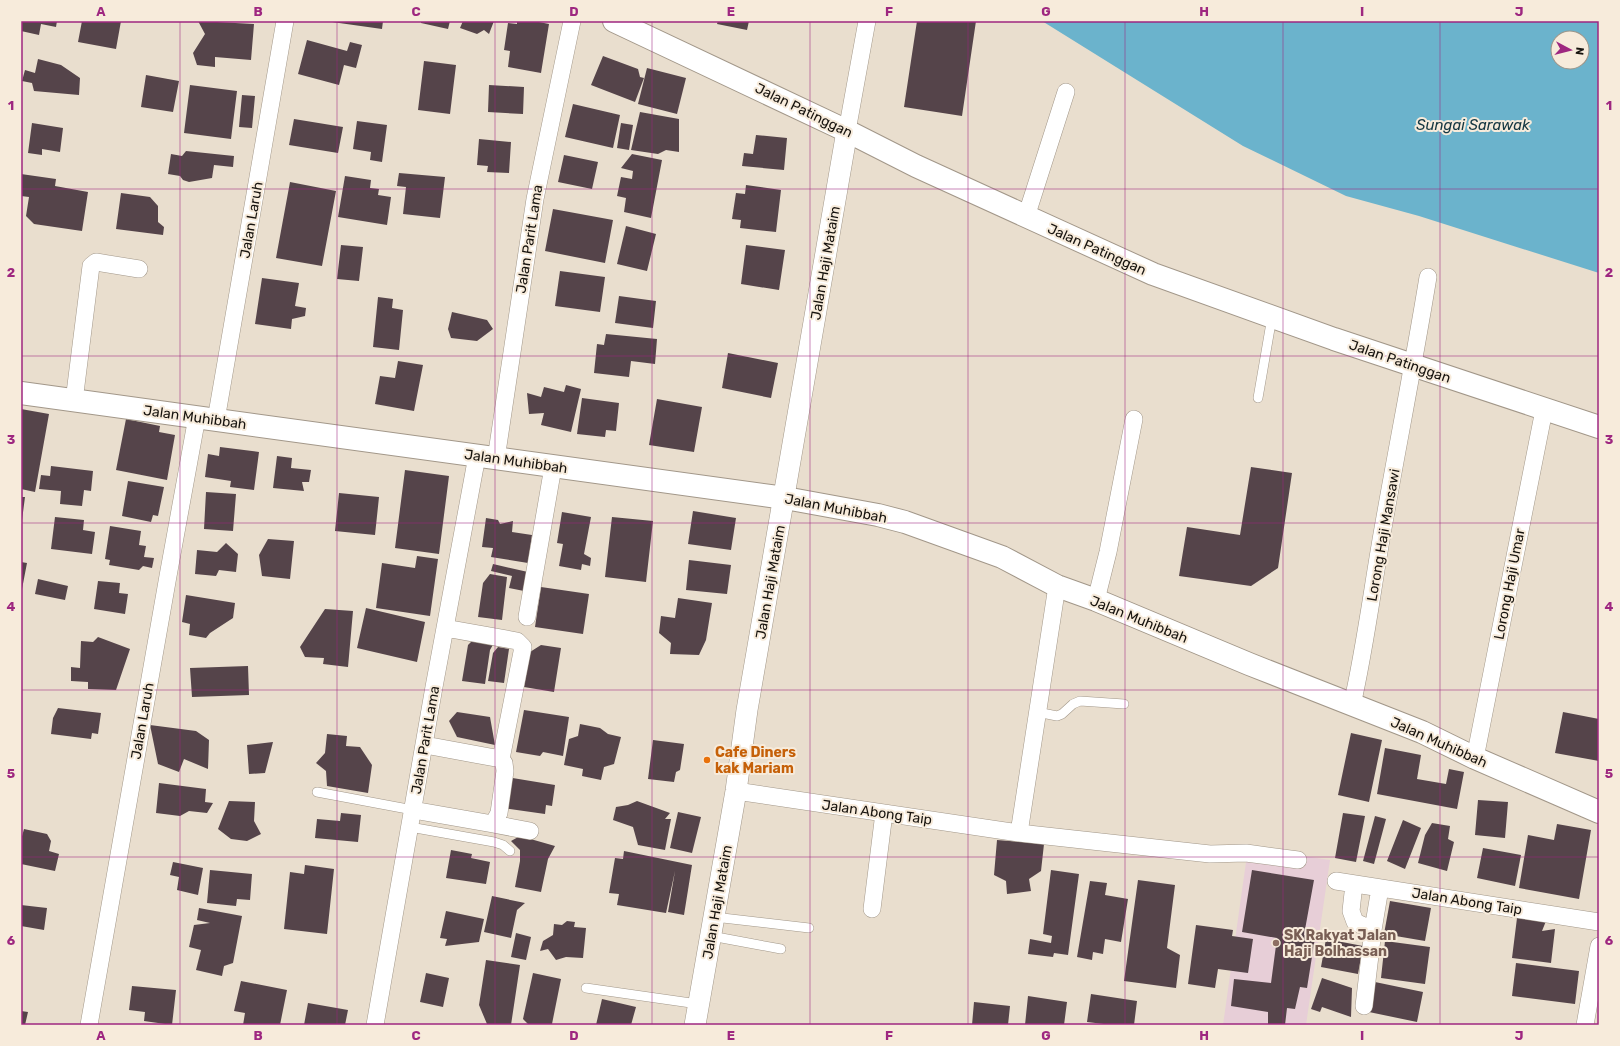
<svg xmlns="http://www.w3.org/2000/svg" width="1620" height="1046" font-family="Rubik,sans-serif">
  <rect width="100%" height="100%" fill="#e9dece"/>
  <path fill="#e7ced7" d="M1248 848 1330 860 1306 1025H1223Z"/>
  <path fill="#6bb3cc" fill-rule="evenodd" d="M1042 21H1599V273L1419 216 1346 196 1243 146ZM1558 38H1582V62H1558Z"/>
  <path fill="#55444a" d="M21 21H57L56 27 41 24 39 35 21 31Z
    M82 21H121L116 49 78 42Z
    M198 21 254 24 251 60 215 57V67L197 65 193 53 205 34Z
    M325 21H383L382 29Z
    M421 21H450L448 29 421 23Z
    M463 21H494L489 34 484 30 477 34 460 28Z
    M517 21H534L549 24 541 73 508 67 510 51 504 50 508 23 517 24Z
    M718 21H749L747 30 717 24Z
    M917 21H976L962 116 904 107Z
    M307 40 347 51 350 42 362 45 356 68 344 65 339 85 298 74Z
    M603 56 638 69 640 77 644 78 635 102 591 85Z
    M38 59 61 65 80 78 79 95 34 91 32 83 22 81 25 70 35 73Z
    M424 61 456 65 450 114 418 110Z
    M647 68 686 78 677 114 638 104Z
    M146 75 179 81 173 112 141 107Z
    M190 85 237 91 231 139 184 133Z
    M489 85 524 87 523 114 488 112Z
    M242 95 255 96 252 128 239 127Z
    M573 104 620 115 613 148 565 137Z
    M640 112 679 119V152L666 150 658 154 631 150Z
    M294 119 343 127 338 153 289 145Z
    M357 121 387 125 382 162 370 160 371 152 353 149Z
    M32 123 63 128 60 152 42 149V155L28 153Z
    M621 123 633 125 629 150 617 148Z
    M756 135 787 138 784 170 742 166 744 153 753 154Z
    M479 139 511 142 509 173 487 172 488 166 477 165Z
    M186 151 234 156 233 167 214 165 212 178 189 182 183 180 180 176 168 174 171 154 182 156Z
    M632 154 662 160 651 218 624 212 626 198 617 196 621 177 632 179 633 171 621 168Z
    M564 155 598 162 592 189 558 182Z
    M399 173 445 177 440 218 403 214 406 187 397 186Z
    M21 174 56 179 55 186 88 192 82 231 34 224 26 216 29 197 21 196Z
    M345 176 371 180 370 188 379 189 378 195 391 197 387 225 338 217Z
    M290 182 336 191 322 266 276 258Z
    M746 185 781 190 776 232 740 228 741 220 732 219 736 193 745 194Z
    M121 193 150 197 158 206V222L164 227 163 235 116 229Z
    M553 209 613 220 605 263 545 251Z
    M626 226 656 234 647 271 617 264Z
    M341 245 363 247 359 281 337 279Z
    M746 245 785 250 779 290 741 284Z
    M560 271 605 277 600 312 555 306Z
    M262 278 299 283 295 306 306 308 305 316 292 319 291 329 255 324Z
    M619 296 656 301 653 328 615 323Z
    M378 297 393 299 392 308 403 310 399 350 373 347Z
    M452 312 487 320 493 329 477 341 451 338 448 329Z
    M606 334 657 339 655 364 631 361 629 377 594 373 597 344 604 345Z
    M728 353 778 363 771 398 722 388Z
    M398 361 423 365 414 411 375 404 380 376 395 378Z
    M566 385 581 389 571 432 541 425 544 413 529 414 527 393 541 397 544 387 564 392Z
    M582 398 619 403 616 431 606 430 605 437 577 434Z
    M657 399 702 407 694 452 649 445Z
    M21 409 49 414 35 492 21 489Z
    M126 419 160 426 159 432 175 435 167 480 116 470Z
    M220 447 259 452 254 490 230 487 231 481 205 477 208 454 219 456Z
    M277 456 292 458 291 468 311 470 309 482H302L304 491 273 488Z
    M51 466 93 471 91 491 84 490 82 506 60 504 61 491 39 489 41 475 50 476Z
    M1251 467 1292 473 1278 568 1251 586 1179 576 1187 527 1240 535Z
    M405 470 449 476 439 554 395 548Z
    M128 481 164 487 158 516 153 515 151 522 122 516Z
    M206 492 236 494 233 531 204 529Z
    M339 493 379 497 375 535 335 531Z
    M21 497H25L22 520H21Z
    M693 511 736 518 731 550 688 544Z
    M562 512 591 517 584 554 591 558 590 566 582 564 581 570 559 566 563 544 557 543Z
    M55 517 84 520 83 530 95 532 92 554 51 549Z
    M612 517 653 521 646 582 605 577Z
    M486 518 498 520 500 524 513 521 512 532 532 535 528 563 491 557 493 548 482 547Z
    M110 526 141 531 139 545 146 546 144 557 154 558 152 568 143 566 139 570 109 565 110 560 105 559Z
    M268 539 294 541 290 579 262 576 259 555Z
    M226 543 238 554 236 572 219 570 216 576 195 574 197 550 217 552Z
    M417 556 438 559 430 616 376 608 382 563 415 568Z
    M689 560 731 565 727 594 686 590Z
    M21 562 27 563 22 589H21Z
    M493 564 528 572 524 591 509 588 512 576 491 571Z
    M490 574 507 577 502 620 478 617 483 583Z
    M38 579 68 586 65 600 35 594Z
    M98 581 120 583 119 593 128 594 125 614 94 609Z
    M541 587 589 594 583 634 535 627Z
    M186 595 235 603 233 618 210 633 206 638 189 635 190 624 182 622Z
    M678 598 712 603 706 640 699 655 670 654 671 643 659 633 661 616 675 618Z
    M366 608 425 622 417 662 357 648Z
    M325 609 353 611 348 667 323 664 324 658 305 657 300 647Z
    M98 637 130 649 116 690 88 689V682L71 681V667L80 668 81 641 93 642Z
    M476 637 495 641 490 650 485 684 462 681 468 645Z
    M541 645 561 648 554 692 524 687 530 652Z
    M498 647 509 649 504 683 488 681 493 653Z
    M248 666 249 695 192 697 190 668Z
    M58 708 101 713 98 734 92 733 91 739 51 734 53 718Z
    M524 710 569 717 563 756 543 752 540 756 516 752Z
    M457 712 490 717 495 745 457 737 449 721Z
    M1563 712 1599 719V761L1555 753Z
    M580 724 600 728 608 734 621 737 614 764 604 767 601 780 582 776 583 769 564 765 569 739 578 736Z
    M150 725 196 731 209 740 208 769 184 759 179 772 158 764Z
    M1351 733 1382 740 1369 802 1338 795Z
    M327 734 347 736 346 746 360 747 372 765 368 793 327 786 326 771 316 763 325 753Z
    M653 740 684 744 680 770 676 772 674 782 648 779Z
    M273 742 265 773 249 774 247 745Z
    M1385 748 1421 755 1417 779 1446 784 1449 769 1464 772 1457 809 1377 794Z
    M506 777 555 785 552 806 546 805 545 814 502 808Z
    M159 783 206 789 205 802 213 803 207 813 189 811 180 816 156 813Z
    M1478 800 1508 802 1505 838 1475 835Z
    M229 801 255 802 254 821 261 834 247 841 231 839 218 829Z
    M637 801 670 813 665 819H671L665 850 638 845 633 827 613 820 616 807 628 805Z
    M678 812 701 817 692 853 670 848Z
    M341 813 361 815 358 842 315 838 317 819 340 821Z
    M1343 813 1365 816 1356 862 1335 858Z
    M1375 816 1386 819 1374 864 1363 861Z
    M1403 820 1421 828 1405 869 1387 861Z
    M1432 823 1450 826 1448 839 1454 842 1447 871 1418 863 1425 835Z
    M1557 824 1591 830 1579 899 1519 888 1528 835 1554 840Z
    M24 829 47 834 51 841 49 851 59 854 55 871 21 864V840Z
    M520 836 555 846 548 859 541 892 515 887 520 861V850L511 841Z
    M997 840 1044 844 1041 871 1029 879 1031 891 1007 894 1006 881 994 875Z
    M1483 848 1521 855 1515 886 1477 878Z
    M451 850 472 854 471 858 490 862 486 884 446 878Z
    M624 851 692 865 684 915 668 912 675 871 666 913 617 905 619 894 609 893 615 858 623 859Z
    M173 862 203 868 198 895 177 890 179 877 170 875Z
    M305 865 334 869 327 934 284 929 290 872 304 874Z
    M210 870 252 874 250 900 237 899 236 906 207 903Z
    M1051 870 1079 874 1068 955 1054 953 1053 957 1028 954 1030 939 1051 943 1052 936 1043 934Z
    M1252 870 1314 880 1304 935 1315 938 1307 988 1300 987 1295 1009 1287 1008 1285 1025H1268V1012L1231 1006 1234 979 1271 983 1277 938 1242 932Z
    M1138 880 1175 885 1167 948 1180 955 1176 988 1124 981Z
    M1090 881 1107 883 1105 895 1128 899 1121 942 1105 939 1103 954 1093 952 1092 960 1077 957Z
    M492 896 525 903 517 910 511 938 484 932Z
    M1390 901 1431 908 1425 941 1384 934Z
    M21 905 47 908 44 930 21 926Z
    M199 908 242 916 233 963 224 966 222 976 196 970 201 950 189 947 194 925 210 923 197 920Z
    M446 911 484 919 479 942 445 946 447 939 440 938Z
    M1517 918 1546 921 1542 931 1555 929 1551 963 1512 958Z
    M567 921 575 922 574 927 586 928 583 958 566 957 556 960 548 949 540 951 543 941 553 935 554 924 562 925Z
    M1196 925 1233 930 1232 936 1253 939 1248 973 1218 969 1215 988 1188 984Z
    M516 933 531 937 526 960 511 957Z
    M1326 939 1363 946 1358 974 1321 967Z
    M1385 941 1430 947 1425 984 1381 978Z
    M486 960 520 965 511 1025 487 1024 479 1005Z
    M1516 963 1579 971 1575 1004 1512 996Z
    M426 973 449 978 443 1007 420 1002Z
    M533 973 561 979 552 1024 529 1025 523 1019Z
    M1322 978 1352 988 1351 1017 1322 1007 1320 1012 1311 1009Z
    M241 981 287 990 280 1025H243L245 1013 234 1011Z
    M1375 982 1423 992 1417 1022 1369 1012Z
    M132 986 176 990 172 1025 144 1021 145 1012 129 1010Z
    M1091 994 1137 1001 1134 1025H1112L1087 1022Z
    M1028 996 1067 1002 1064 1025H1025Z
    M602 999 636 1007 631 1025H596Z
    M974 1002 1010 1006 1008 1025H972Z
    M308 1003 348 1010 345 1025H304Z
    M21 1011 28 1012 25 1025H21Z"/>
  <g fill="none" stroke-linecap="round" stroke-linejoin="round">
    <defs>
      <path id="service" d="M1258 398 1272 317
        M1037 712 1057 716 1062 714 1073 704 1080 701 1124 704
        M317 792 413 810
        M410 827 494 842 503 845 510 851
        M714 917 809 928
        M711 936 781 949
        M586 988 698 1004"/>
      <path id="minor" d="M847 131 867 21
        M1026 217 1066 92
        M74 401 91 266 96 262 139 269
        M216 420 285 21
        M496 459 535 199 572 21
        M1096 600 1108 552 1134 419
        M527 617 553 467
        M1352 705C1365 648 1372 591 1382 534 1397 448 1414 363 1428 277
        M425 745 501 759 523 647 517 641 445 628
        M1475 758 1544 410
        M736 791 1019 833 1210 854 1246 853 1298 860
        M413 810 493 824 499 813 505 771 504 763 501 759
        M493 824 530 831
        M1019 833 1057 586
        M1336 881 1599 922
        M1354 884 1351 911 1355 922 1373 930
        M872 909 884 813
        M1364 1006 1373 930 1380 888
        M89 1025 168 576 197 417
        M375 1025 434 687 477 456
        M1585 1025 1599 946"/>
      <path id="tertiary" d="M695 1025 736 791 747 710 847 131"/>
      <path id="secondary" d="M614 21 847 131 916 166 1153 274 1334 339 1599 427
        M21 393 785 498 878 515 905 522 1002 557 1057 586 1096 600 1249 664 1422 732 1475 758 1599 812"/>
    </defs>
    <use href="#service" stroke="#a29789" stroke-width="10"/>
    <use href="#minor" stroke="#a29789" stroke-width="18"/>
    <use href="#tertiary" stroke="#a29789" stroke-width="22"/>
    <use href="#secondary" stroke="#a29789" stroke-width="24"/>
    <use href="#service" stroke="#fff" stroke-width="9"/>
    <use href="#minor" stroke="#fff" stroke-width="17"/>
    <use href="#tertiary" stroke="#fff" stroke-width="21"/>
    <use href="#secondary" stroke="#fff" stroke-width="22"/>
  </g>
  <path fill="none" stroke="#9e2780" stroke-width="1" stroke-opacity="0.55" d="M180 21V1025M337 21V1025M495 21V1025M652 21V1025M810 21V1025M968 21V1025M1125 21V1025M1283 21V1025M1440 21V1025M21 189H1599M21 356H1599M21 523H1599M21 690H1599M21 857H1599"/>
  <circle fill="#e8710a" stroke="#f7ebdb" stroke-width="1.5" cx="707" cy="760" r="4"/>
  <circle fill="#8d6e63" stroke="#f7ebdb" stroke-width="1.5" cx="1276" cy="943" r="4"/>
  <g text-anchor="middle" stroke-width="4" stroke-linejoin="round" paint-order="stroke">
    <g font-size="14" fill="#17130e" stroke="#f7ebdb">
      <text transform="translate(804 110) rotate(26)" y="5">Jalan Patinggan</text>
      <text transform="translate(251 220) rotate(-80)" y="5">Jalan Laruh</text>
      <text transform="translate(529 239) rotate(-81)" y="5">Jalan Parit Lama</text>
      <text transform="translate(1097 249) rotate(24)" y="5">Jalan Patinggan</text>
      <text transform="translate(825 263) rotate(-80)" y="5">Jalan Haji Mataim</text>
      <text transform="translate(1400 361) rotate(19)" y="5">Jalan Patinggan</text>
      <text transform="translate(195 417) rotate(8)" y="5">Jalan Muhibbah</text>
      <text transform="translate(516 461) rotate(8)" y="5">Jalan Muhibbah</text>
      <text transform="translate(836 508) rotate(11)" y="5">Jalan Muhibbah</text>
      <text transform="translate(1383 535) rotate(-80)" y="5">Lorong Haji Mansawi</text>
      <text transform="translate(770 582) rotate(-80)" y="5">Jalan Haji Mataim</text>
      <text transform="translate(1509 584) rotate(-79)" y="5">Lorong Haji Umar</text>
      <text transform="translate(1139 619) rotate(22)" y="5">Jalan Muhibbah</text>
      <text transform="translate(142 721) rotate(-80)" y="5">Jalan Laruh</text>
      <text transform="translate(425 740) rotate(-80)" y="5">Jalan Parit Lama</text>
      <text transform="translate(1439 742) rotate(24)" y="5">Jalan Muhibbah</text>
      <text transform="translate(877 812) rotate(8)" y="5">Jalan Abong Taip</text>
      <text transform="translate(1467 901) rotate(9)" y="5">Jalan Abong Taip</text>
      <text transform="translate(717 902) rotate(-80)" y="5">Jalan Haji Mataim</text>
    </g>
    <g font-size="14" font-weight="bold" fill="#c56008" stroke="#f7ebdb" text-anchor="start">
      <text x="715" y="757">Cafe Diners<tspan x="715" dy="16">kak Mariam</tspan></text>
    </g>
    <g font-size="14" font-weight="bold" fill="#785e54" stroke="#f7ebdb" text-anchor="start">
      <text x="1284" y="940">SK Rakyat Jalan<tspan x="1284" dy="16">Haji Bolhassan</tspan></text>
    </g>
    <g font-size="15" font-style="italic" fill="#143742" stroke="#f7ebdb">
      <text x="1473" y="130">Sungai Sarawak</text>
    </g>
  </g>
  <rect width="1620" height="1046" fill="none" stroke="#f7ebdb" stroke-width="44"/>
  <g transform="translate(1570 50) rotate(97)"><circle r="19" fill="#f7ebdb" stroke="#9d9589"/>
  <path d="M0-3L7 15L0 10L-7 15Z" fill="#9e2780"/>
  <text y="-6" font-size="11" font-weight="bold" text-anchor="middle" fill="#17130e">N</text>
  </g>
  <rect x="22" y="22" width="1576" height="1002" fill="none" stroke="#9e2780" stroke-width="1.5"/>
  <g font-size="13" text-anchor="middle" font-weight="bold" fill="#9e2780">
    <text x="101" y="16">A</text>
    <text x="258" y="16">B</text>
    <text x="416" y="16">C</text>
    <text x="574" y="16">D</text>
    <text x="731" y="16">E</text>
    <text x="889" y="16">F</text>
    <text x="1046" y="16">G</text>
    <text x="1204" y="16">H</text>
    <text x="1362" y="16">I</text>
    <text x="1519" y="16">J</text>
    <text x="11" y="110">1</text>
    <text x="1609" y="110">1</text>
    <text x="11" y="277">2</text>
    <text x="1609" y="277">2</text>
    <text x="11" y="444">3</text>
    <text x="1609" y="444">3</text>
    <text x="11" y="611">4</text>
    <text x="1609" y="611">4</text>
    <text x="11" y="778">5</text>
    <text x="1609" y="778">5</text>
    <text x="11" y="945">6</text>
    <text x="1609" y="945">6</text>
    <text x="101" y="1040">A</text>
    <text x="258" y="1040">B</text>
    <text x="416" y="1040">C</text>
    <text x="574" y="1040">D</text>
    <text x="731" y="1040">E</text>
    <text x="889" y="1040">F</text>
    <text x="1046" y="1040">G</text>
    <text x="1204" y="1040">H</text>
    <text x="1362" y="1040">I</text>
    <text x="1519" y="1040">J</text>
  </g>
</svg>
